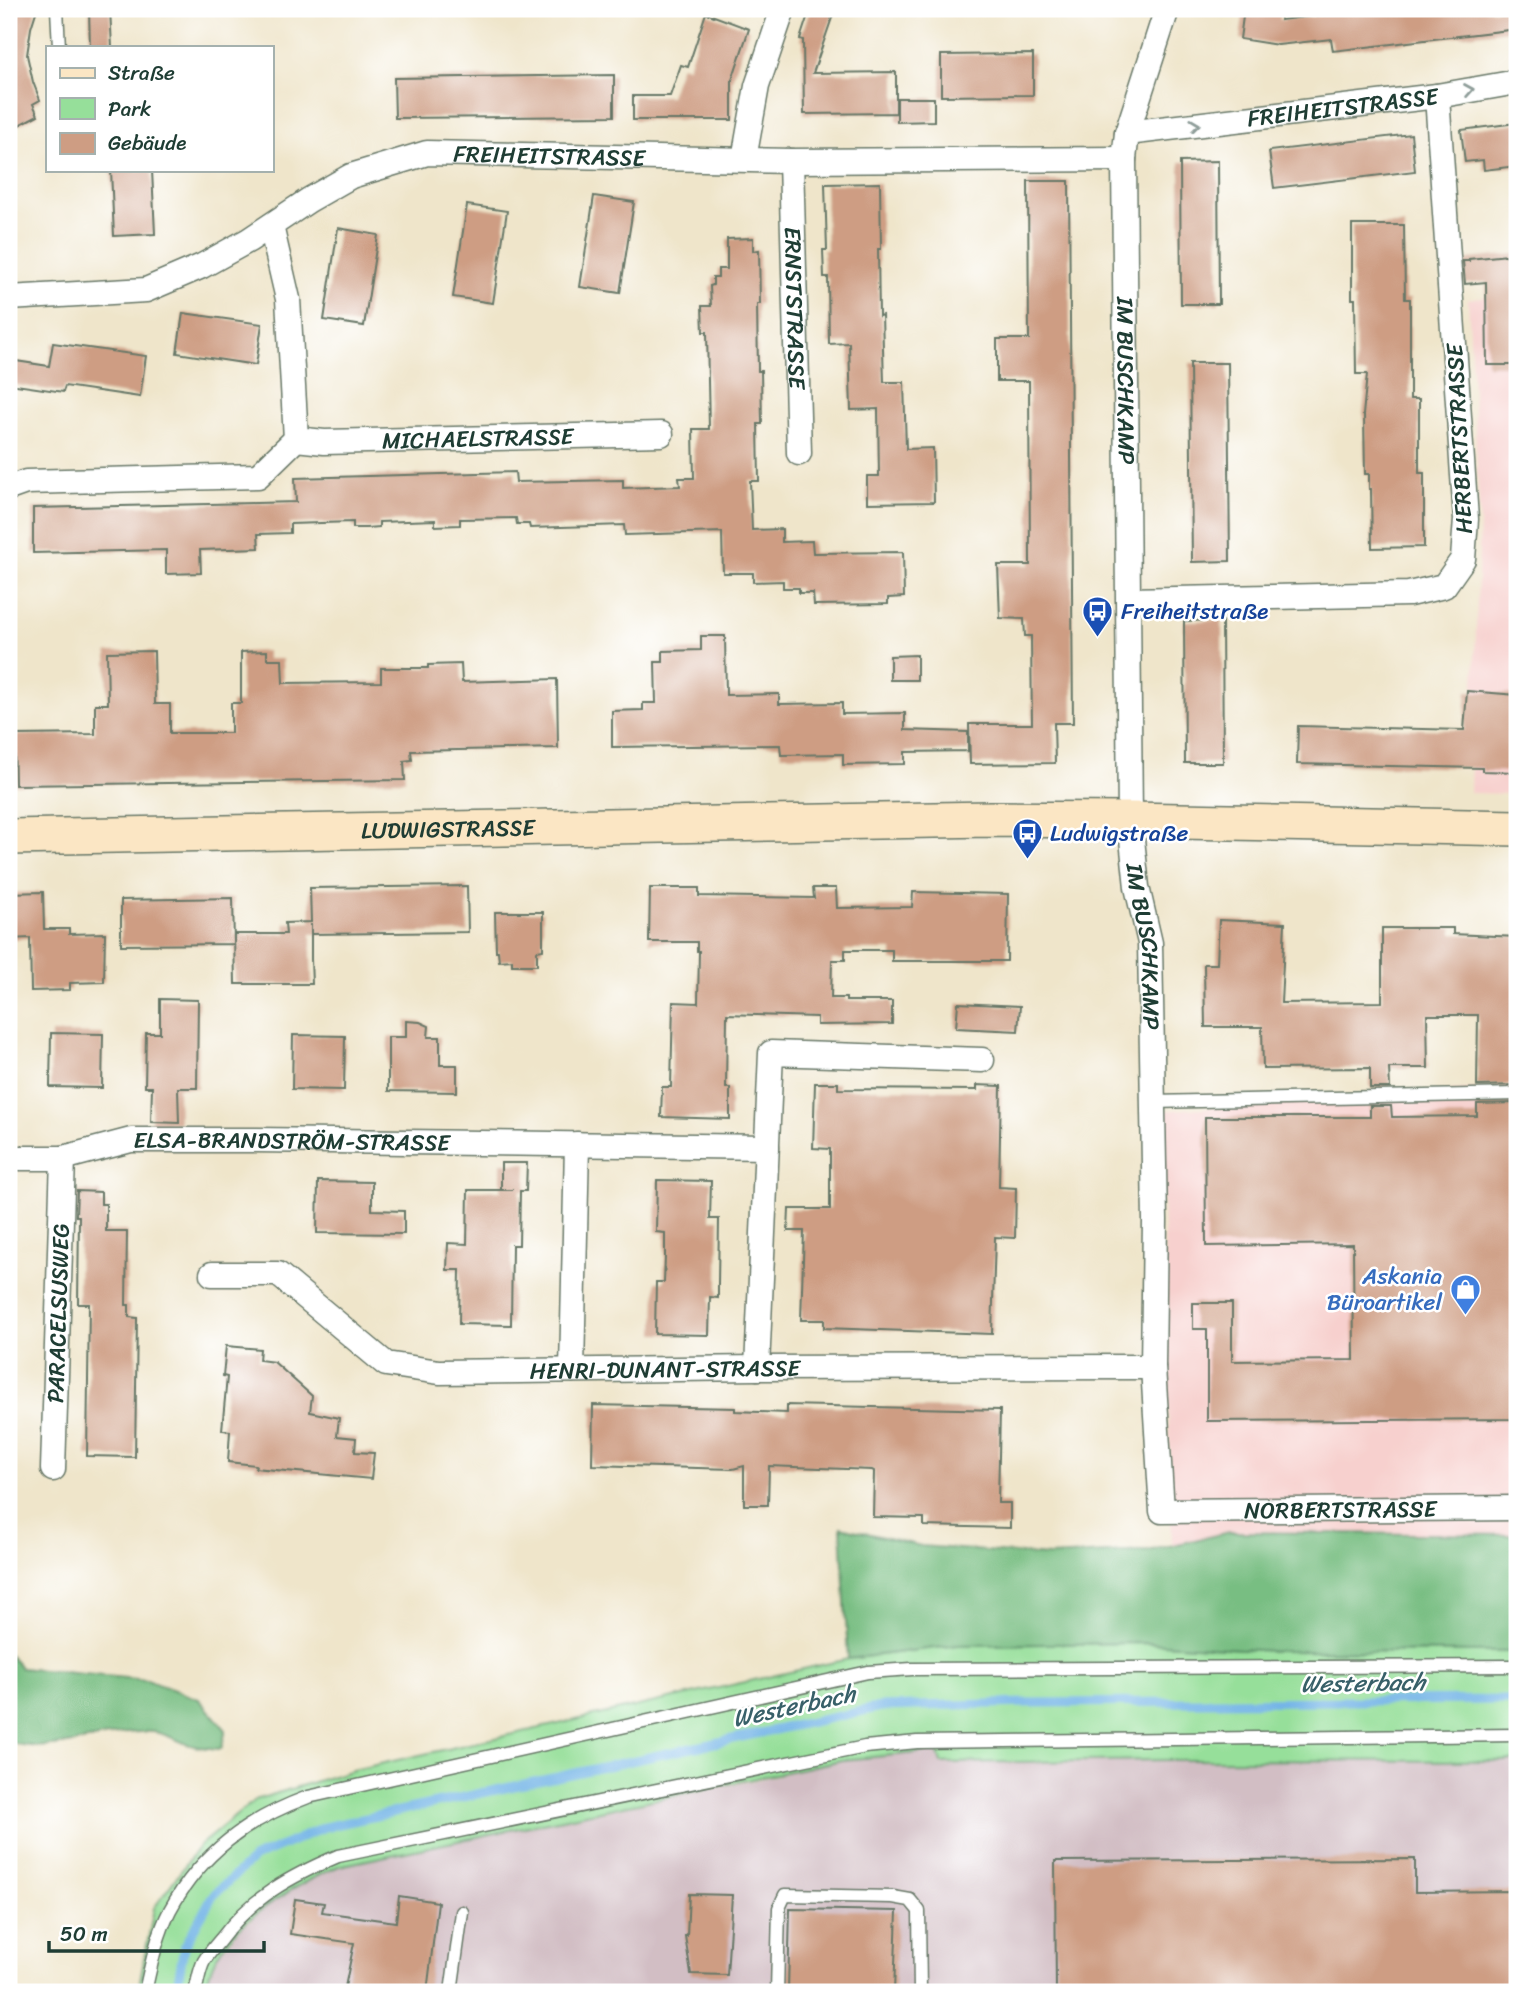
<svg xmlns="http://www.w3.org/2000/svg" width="1526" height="2001" font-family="Sriracha,sans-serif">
  <rect width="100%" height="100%" fill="#fff"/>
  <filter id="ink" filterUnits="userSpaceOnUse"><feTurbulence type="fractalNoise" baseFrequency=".0143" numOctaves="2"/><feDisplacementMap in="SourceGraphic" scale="14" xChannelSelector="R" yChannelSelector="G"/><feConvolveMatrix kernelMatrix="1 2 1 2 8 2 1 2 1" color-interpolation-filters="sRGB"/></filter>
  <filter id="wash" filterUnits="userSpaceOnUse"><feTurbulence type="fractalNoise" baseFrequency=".00686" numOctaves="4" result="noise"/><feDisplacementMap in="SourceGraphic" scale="28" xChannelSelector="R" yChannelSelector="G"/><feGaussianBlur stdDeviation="1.57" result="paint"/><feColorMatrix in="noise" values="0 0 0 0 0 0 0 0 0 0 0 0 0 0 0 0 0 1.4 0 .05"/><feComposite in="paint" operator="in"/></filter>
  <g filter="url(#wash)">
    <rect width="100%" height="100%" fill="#efe5ca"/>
    <path fill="#f7d0ce" d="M1517 292V794L1470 793 1480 523 1468 299Z
      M1517 1086V1535L1229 1532 1172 1545 1161 1111Z"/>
    <path fill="#d2bec4" d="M938 1751 941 1763 1172 1760 1517 1761V1992H204L216 1957 239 1930 276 1899 314 1877 339 1866 765 1778 842 1760Z"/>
    <path fill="#96df9a" stroke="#5a8e67" stroke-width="2" d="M1148 1643 1273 1651 1517 1652V1761L1172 1760 941 1763 937 1751 842 1760 339 1866C296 1885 242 1915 217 1956 210 1966 208 1981 204 1992H138L154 1908 200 1845 255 1800 353 1770 848 1659 958 1645Z"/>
    <path fill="#78be82" stroke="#4c7e5b" stroke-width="2" d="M841 1527 921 1546 1049 1556 1148 1551 1229 1532 1517 1535V1652L1273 1651 1148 1643 958 1645 848 1659Z
      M9 1655 21 1668 147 1680 199 1699 226 1730 221 1749C212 1748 203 1748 194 1746 180 1743 167 1733 153 1732 104 1729 58 1757 9 1742Z"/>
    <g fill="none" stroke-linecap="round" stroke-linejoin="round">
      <path stroke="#71b3e6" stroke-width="9" d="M176 1992 184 1947 213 1895 254 1858 325 1827 881 1707 1026 1703 1517 1700"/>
    </g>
    <g id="blocks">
      <path fill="#ce9d83" d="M9 9H37L31 28 27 55 33 82 40 100 33 104 38 115 17 126 12 115 9 117Z
        M89 9H110L112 47H90Z
        M810 9H835L813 73 896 72V113L804 114 803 40 800 39Z
        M1244 9H1282L1280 20 1370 9H1517V29L1333 51 1331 39 1278 45 1240 39Z
        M706 13 749 29 732 80V120H633V96H670L681 65 688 67Z
        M1033 54V95L941 96V55Z
        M614 75V116L395 118 394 78Z
        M897 98H934V121L897 122Z
        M1517 123V166L1484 170 1483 160 1465 162 1461 130Z
        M1411 134 1415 171 1274 188 1269 151Z
        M1218 161 1219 304H1181L1180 162Z
        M111 170H152L155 234 114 236Z
        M1028 181H1069L1073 723H1054L1055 763 970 764 969 724H1032L1031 636H1025L1024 619 1000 618 998 565H1030L1029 381H997V339H1029Z
        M880 183 881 249H878L879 316 882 315 884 382H904L906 449 933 448 934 502 867 503V476H879L878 409 851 410 849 343 829 344 828 277H824L823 250H827L825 184Z
        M594 196 634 202 620 293 580 287Z
        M467 205 507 211 493 303 453 297Z
        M1352 225H1404L1405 299H1410V399H1419V473H1424V547L1372 548 1371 489H1369V474H1365L1364 415H1363L1367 374H1356L1355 299H1352Z
        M338 228 378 235 364 326 324 320Z
        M753 238V251L759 250 760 304H757L758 371H761L762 424H758L759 481H750L752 530 782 529V542L812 541 813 553 903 552 904 597 888 598V604L814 605 813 593H799V588H783V581L753 582V573H723L722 532 625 535 624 525 530 528 529 524H517L516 518 460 519V525L435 526V520L379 522V527L366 528H353V522L290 524V533L258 534 259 548 200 550 201 573 166 574V550L33 553V508L296 502 295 478 515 472 516 482 623 480V488L680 486 679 478H694L693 429H709L707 332H703L702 306H711L710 286 713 285V277H718V269H727V239Z
        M1517 254V365H1487L1486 282 1465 284 1463 261H1469V259Z
        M183 313 262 324 256 365 177 353Z
        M53 343 146 356 140 397 65 386 63 392 9 384V360L49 366Z
        M1190 363H1228L1230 561 1192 562Z
        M1222 620 1223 763H1185L1184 621Z
        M701 636H725L726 695 779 694V704L842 703V714L905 713V730L968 732V751L905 752V764L843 765V754L781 755 780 745 612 747V711L643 710V703H656L655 662H663V651L701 650Z
        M154 651 155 704H170V733H231V703H241V652L267 651V659H282L283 683 381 682V668H428V665L461 664 462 682 557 679 558 748 411 751 412 760 404 761 405 780 15 785 14 735 95 734V704H108L107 652Z
        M917 655V680H890V656Z
        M1467 691 1517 695V772L1482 771V768L1297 764 1298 726 1464 730Z
        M467 886 468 932 311 934V924V959L312 984H235L234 934H286L285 923 311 922 310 888Z
        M650 888H699V896L814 898 813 888H836L837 908 912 907 913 892 1008 894 1007 961H892V950H845V960H832L831 998H846V1001H892V1024L817 1025V1017L727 1014 726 1088H730V1119L661 1117 662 1087H671L673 1002 698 1003 699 951H697V942H649Z
        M43 892 44 929H69V934L105 933 104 982 70 983V990L31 991 30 938 9 939V893Z
        M233 898 234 944 121 945V900Z
        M495 912H543V950L537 951V965H512V960L499 961 498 951H496Z
        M1219 920 1285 923 1281 1003 1382 1002V928H1453V934L1517 937V1085L1477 1086 1478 1015H1427L1428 1068H1389L1390 1088H1370V1068L1263 1069 1262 1027H1205L1204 964H1217Z
        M160 999 198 1000 197 1088H178L179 1123 151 1122 152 1087H145L146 1033H160Z
        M958 1003 1020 1006 1018 1031 956 1028Z
        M406 1021 420 1022 429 1026 428 1037H440V1065H457V1092L388 1091V1037H406Z
        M51 1033 103 1034 102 1088 50 1087Z
        M293 1035 345 1036 344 1090 292 1089Z
        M815 1083H838V1089L977 1090V1085L1001 1086 999 1187 1016 1188 1015 1238 995 1237 992 1334 824 1328V1320H801L804 1231H788L789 1209H830V1149L813 1148Z
        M1517 1103V1419L1207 1421V1329H1193V1303H1232V1361L1354 1360 1353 1244 1206 1246 1205 1117H1370V1106H1391L1392 1117 1477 1116V1104Z
        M501 1163H527L526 1191H520L519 1245H512L511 1325 459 1324 460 1270H447L448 1243 467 1244 468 1190H513H501Z
        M657 1180 711 1181 710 1219H719L718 1284V1298L710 1297 709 1335 655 1334 656 1282H664L665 1257V1233L656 1232Z
        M318 1181 372 1182V1210L404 1211V1234L317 1233Z
        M77 1191 101 1192V1204H106V1231H127L126 1305H129V1317L137 1318 135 1457 87 1456 89 1304H78L79 1216H76Z
        M226 1346 260 1349 259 1360 274 1362 312 1396 310 1412 339 1418 337 1436 356 1438 355 1452 374 1453 371 1479 255 1468 256 1465 228 1462 230 1431 222 1430 227 1377 223 1376Z
        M593 1405 735 1408V1411L787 1413V1405L1000 1410 998 1503H1010V1528L924 1526V1518L873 1517 874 1471 872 1470 769 1466 768 1505H744V1466L733 1469 592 1465Z
        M1415 1859V1892L1517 1891V1992H1056L1055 1861Z
        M689 1894 732 1895 727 1975 691 1974 685 1936H687Z
        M399 1896 438 1902 427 1992H344L354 1943 290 1934 295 1899 324 1903 322 1912 396 1922Z
        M790 1909 897 1911 894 1992H788Z"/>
    </g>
  </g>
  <g filter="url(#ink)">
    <use href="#blocks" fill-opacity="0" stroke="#687868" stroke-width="2"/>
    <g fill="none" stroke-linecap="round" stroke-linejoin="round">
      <defs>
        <path id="service" d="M57 9 59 47
          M1153 1102 1517 1094
          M145 1992C151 1965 157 1935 170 1910 201 1853 248 1819 308 1797L868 1672 912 1669 1517 1666
          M195 1992C198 1982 199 1970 204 1961 209 1953 215 1946 221 1939 252 1897 291 1876 338 1856L865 1747 917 1742 1517 1735
          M451 1992 462 1912
          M777 1992 779 1908 785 1895 893 1897 910 1900 919 1911 920 1992"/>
        <g id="minor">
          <path id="s1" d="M1167 9 1127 133 1124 159 1130 820 1137 887 1150 943 1155 1220 1153 1367 1162 1511 1517 1508"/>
          <path id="s2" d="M1127 133 1437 96 1517 82"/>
          <path d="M744 159 757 86 783 9"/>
          <path id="s3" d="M791 161 799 453"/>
          <path id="s4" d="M271 226 288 299 296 439 324 442 661 434"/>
          <path id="s5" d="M9 298 146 290 202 266 249 240 309 200 351 176 427 153 791 161 1124 159"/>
          <path d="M9 488 26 482 258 476 296 439"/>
          <path d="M1129 600 1409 594 1444 586 1463 559 1466 519 1437 96"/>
          <path id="s6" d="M9 1158H63L131 1140H257L767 1147"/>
          <path id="s7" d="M212 1274H278L386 1364 439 1372 757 1368 1153 1367"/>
          <path d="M757 1368 771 1053 982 1060"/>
          <path d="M572 1370 577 1144"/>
          <path id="s8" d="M53 1469 63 1158"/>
        </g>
        <g id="secondary">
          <path id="s9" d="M9 837 990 819 1130 820 1517 828"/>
        </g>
      </defs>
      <use href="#service" stroke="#687868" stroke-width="15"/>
      <use href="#minor" stroke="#687868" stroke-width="27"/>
      <use href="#secondary" stroke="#687868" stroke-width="38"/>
      <use href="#service" stroke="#fff" stroke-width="12"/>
      <use href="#minor" stroke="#fff" stroke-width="24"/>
      <use href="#secondary" stroke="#fbe6c4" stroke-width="35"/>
    </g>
    <defs><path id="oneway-chevron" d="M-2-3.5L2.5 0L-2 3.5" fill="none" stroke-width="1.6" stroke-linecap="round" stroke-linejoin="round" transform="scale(1.75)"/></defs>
    <g stroke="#8f9e9a">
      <use href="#oneway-chevron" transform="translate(1469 90) rotate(-10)"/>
      <use href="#oneway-chevron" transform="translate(1195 125) rotate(-7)"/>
    </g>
  </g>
  <defs>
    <symbol id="bus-pin" viewBox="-11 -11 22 30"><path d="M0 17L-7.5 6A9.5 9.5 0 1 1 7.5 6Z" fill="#1a4fb4" stroke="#fff"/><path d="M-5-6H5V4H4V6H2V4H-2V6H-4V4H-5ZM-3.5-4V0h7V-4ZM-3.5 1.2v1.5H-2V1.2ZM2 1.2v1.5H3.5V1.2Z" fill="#fff"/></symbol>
    <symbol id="shop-pin" viewBox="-11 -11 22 30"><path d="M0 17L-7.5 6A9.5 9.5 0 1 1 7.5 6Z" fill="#3f7fe0" stroke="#fff"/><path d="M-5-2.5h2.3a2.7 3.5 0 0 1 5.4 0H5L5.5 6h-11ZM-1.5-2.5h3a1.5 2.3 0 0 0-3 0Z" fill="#fff"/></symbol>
  </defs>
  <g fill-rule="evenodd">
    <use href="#bus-pin" x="1080" y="594" width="35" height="47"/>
    <use href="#bus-pin" x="1010" y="816" width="35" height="47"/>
    <use href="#shop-pin" x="1448" y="1272" width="35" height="47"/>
  </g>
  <g text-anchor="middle" stroke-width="5" stroke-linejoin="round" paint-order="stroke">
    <g font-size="23" fill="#1f3d34" stroke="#fff">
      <text dy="8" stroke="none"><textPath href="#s2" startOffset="217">FREIHEITSTRASSE</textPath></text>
      <text dy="8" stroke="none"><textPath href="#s5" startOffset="574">FREIHEITSTRASSE</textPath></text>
      <text dy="8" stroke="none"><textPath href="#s3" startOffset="147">ERNSTSTRASSE</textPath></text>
      <text dy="8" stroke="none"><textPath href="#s1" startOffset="378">IM BUSCHKAMP</textPath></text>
      <text dy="8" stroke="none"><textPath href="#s4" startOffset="397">MICHAELSTRASSE</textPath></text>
      <text transform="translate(1459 439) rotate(-93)" y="8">HERBERTSTRASSE</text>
      <text dy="8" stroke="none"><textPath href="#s9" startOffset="439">LUDWIGSTRASSE</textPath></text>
      <text dy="8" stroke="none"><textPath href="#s1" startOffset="945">IM BUSCHKAMP</textPath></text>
      <text dy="8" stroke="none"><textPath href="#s6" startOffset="285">ELSA-BRANDSTRÖM-STRASSE</textPath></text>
      <text dy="8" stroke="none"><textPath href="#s8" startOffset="156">PARACELSUSWEG</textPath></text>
      <text dy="8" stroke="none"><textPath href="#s7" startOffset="486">HENRI-DUNANT-STRASSE</textPath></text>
      <text dy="8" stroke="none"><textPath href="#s1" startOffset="1689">NORBERTSTRASSE</textPath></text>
    </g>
    <g font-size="23" fill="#164399" stroke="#fff" text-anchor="start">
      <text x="1121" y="619">Freiheitstraße</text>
      <text x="1050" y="841">Ludwigstraße</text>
    </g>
    <g font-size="23" fill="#366cbe" stroke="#fff" text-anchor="end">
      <text x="1442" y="1284">Askania<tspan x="1442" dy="26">Büroartikel</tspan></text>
    </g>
    <g font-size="24" font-style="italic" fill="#386069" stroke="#fff">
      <text transform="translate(1363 1683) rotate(-1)" y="8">Westerbach</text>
      <text transform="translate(794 1706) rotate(-12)" y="8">Westerbach</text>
    </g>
  </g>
  <rect width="1526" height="2001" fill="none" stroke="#fff" stroke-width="35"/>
  <rect x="46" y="46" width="228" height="126" fill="#ffffff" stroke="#a5b1ae" stroke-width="2"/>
  <rect x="60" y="68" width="35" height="10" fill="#fbe6c4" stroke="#a5b1ae" stroke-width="2"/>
  <text x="108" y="80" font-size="21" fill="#1f3d34">Straße</text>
  <rect x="60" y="98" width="35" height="21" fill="#96df9a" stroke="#a5b1ae" stroke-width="2"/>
  <text x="108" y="116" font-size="21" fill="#1f3d34">Park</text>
  <rect x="60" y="133" width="35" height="21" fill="#ce9d83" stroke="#a5b1ae" stroke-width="2"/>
  <text x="108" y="150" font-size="21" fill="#1f3d34">Gebäude</text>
  <path d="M49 1941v10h215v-10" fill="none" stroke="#1f3d34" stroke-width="3.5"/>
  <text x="60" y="1941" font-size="21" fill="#1f3d34" stroke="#ffffff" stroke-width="5" paint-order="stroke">50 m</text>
</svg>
